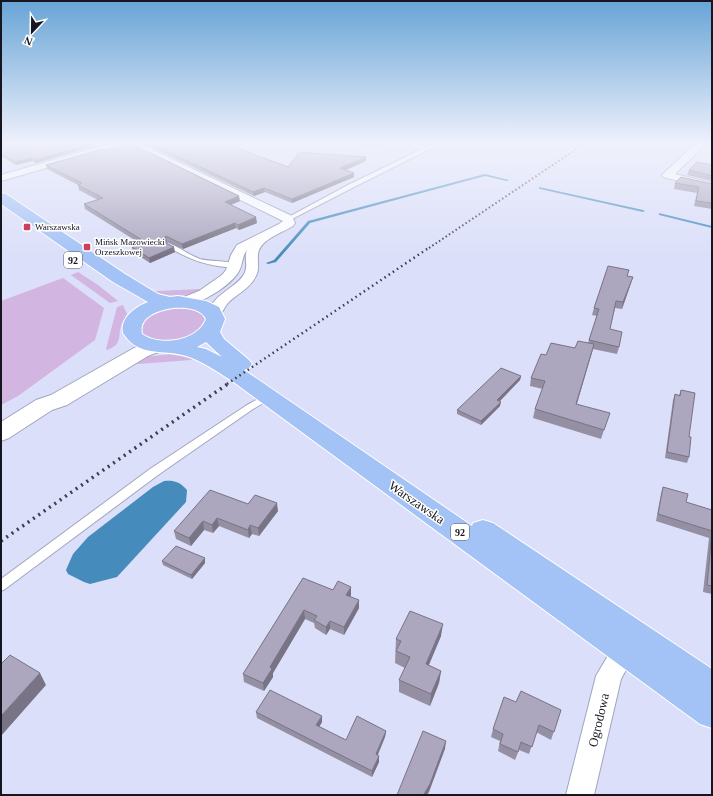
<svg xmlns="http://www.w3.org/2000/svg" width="713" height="796" font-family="Georgia,serif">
  <rect width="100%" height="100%" fill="#dbdff9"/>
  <path fill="#d2b5e0" d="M78 272 98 285 118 301 110 303 71 275Z
    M63 278 104 308 95 340 18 396 1 405V301Z
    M199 289 204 290C188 296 171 298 154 292L158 291Z
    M123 305 127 314C125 318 122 322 121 326 118 337 122 345 107 350L106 349 117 307Z
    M173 306 197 309 206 316 207 321 205 326 189 338 165 342 143 336 140 332V323L149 313Z
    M172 354 198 357 191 360 138 364 132 361 144 357Z"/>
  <path fill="#458bbc" d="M164 481C174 480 180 482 187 490L186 502 117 577 90 584 84 582 68 574 66 570 73 554 88 537 153 487Z"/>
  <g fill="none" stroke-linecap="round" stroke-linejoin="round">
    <path fill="#458bbc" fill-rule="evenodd" d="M485 174 509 180 507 181 485 176 310 223 276 262 268 264 266 263 274 260 308 221Z
      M539 187 643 210 645 211 643 212 540 189H539Z
      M659 213 712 226V228L659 215Z"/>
    <defs>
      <path id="lane" d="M432 144H440L352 188 290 220 285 219 348 185Z
        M168 243C179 247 189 255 200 259 210 262 231 260 237 265 234 268 230 267 226 267 202 265 186 257 166 246V244Z
        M269 393 273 396 272 398 253 409 158 475 5 589 1 591V579L150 469 247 405Z"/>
      <path id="street" d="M109 144H125L123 146 1 181V175Z
        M127 144H140L292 216 295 223 293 226C282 233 260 239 258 254 257 267 261 269 253 281 246 291 235 295 227 304 224 308 222 313 219 317L214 318 209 317 207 314C210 306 215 299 222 294 230 287 241 282 245 272 248 265 244 257 247 250 242 256 243 264 239 271 232 285 195 309 179 305L177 302 179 299 199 291 222 275 226 270 231 255 237 245 279 224 283 221Z
        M408 144H423L430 148 425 151 410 146Z
        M695 144H706L675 174 712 183V189L663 177 662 175Z
        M625 639 634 642 637 650 621 679 594 795H566L596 676 616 642Z"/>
      <path id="secondary" d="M156 340 163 342 166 346 163 350 148 356 67 405 52 410 9 438 1 441V422L36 400 51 395 134 348Z"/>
      <path id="primary" d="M1 193 6 194 125 274 158 294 170 297 178 296 206 301 219 307 225 319 220 332 224 339 249 360 252 364 249 368 244 370 472 526 473 523 483 520 493 523 712 669V728L700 724 235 383C221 374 207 364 192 358 167 347 140 360 123 333 120 318 135 307 148 302L113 282 1 204ZM173 308C184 307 201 308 206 319 198 341 160 347 142 334 138 316 160 310 173 308ZM206 342 222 357 206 349 197 347Z"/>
    </defs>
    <use href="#lane" stroke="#a1a5be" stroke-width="2"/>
    <use href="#street" stroke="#a1a5be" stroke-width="2"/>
    <use href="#secondary" stroke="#a1a5be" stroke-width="2"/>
    <use href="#primary" stroke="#fff" stroke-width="2"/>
    <use href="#lane" fill="#fff" fill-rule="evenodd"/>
    <use href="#street" fill="#fff" fill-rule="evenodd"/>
    <use href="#secondary" fill="#fff" fill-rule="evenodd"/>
    <use href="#primary" fill="#a3c2f5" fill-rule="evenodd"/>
    <path stroke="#3c3e4a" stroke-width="2" stroke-dasharray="1.5 2.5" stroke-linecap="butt" d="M429 248 584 144"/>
    <path stroke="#3c3e4a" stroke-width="2.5" stroke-dasharray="1.5 3.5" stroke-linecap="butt" d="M227 384 430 247"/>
    <path stroke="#3c3e4a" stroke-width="3.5" stroke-dasharray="2 4.5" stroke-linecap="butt" d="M1 541 229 383"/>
  </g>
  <path fill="#948fa3" d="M1 144 91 147 36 163 32 161 16 165 1 156Z
    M144 144H233L229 145 288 167 366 157V161L346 170 354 177 292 203 265 192 254 196Z
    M362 144H381L372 147Z
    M105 150 240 201 231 205 257 223 239 230 236 228 183 249 167 242 166 243 175 252 150 263 133 252 132 247 141 244 85 209 84 204 98 200 79 190 78 185 47 169 46 165Z
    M712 165V181L687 175 689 170Z
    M675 183 712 184V209L694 206 697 193 674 189Z
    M627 276 631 283 622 309 615 308 610 329 619 347 617 354 593 349 577 404 607 421 601 439 533 418 535 409 543 389 530 386 531 378 546 355 575 348 588 343 597 316 592 315 594 308Z
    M521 376 520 380 500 401V406L481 425 457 414V410Z
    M681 390 689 437V457L687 463 665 458 673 400 675 394 679 395Z
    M663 487 686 502 712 510V594L703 592 709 538 656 521 661 494Z
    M248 504 278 511 259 536 252 534 249 538 219 526 213 533 204 530 191 546 176 539 174 531Z
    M205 558V563L192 579 163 565 162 561Z
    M303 578 333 590 351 595 350 597 359 608 344 635 330 629 326 635 315 628 314 623 305 619 273 673V677L264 691 244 682 243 674Z
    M441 636 429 665 441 671 439 683 430 706 399 692V680L405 668 395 663 396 639Z
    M516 702 561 710 551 740 536 732 529 754 519 750 515 760 498 751 500 741 491 737 493 729Z
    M256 712 322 716V722L319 727 346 740 386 731 385 737 378 755 379 762 372 777 257 718Z"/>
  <path fill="#787485" d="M91 144V147L36 163 35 160Z
    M372 144H381L372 147Z
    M366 157V161L341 172 340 168Z
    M31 158 32 161 16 165 15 162Z
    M354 173V177L292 203V199Z
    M264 188 265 192 254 196 253 192Z
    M239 196 240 201 225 207V202Z
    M256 217 257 223 239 230 238 225Z
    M235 223 236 228 183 249 182 244Z
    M166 236 167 242 164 244V239Z
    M174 247 175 252 150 263 149 258Z
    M633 277 631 283 622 309 623 302Z
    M594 344 592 352 574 412 576 404Z
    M521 376 520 380 497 404V400Z
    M501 402 500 406 481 425V421Z
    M277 503 278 511 259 536 258 528Z
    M217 518 219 526 213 533 212 525Z
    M203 521 204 530 191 546 189 538Z
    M250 525 252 534 249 538 248 530Z
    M205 558V563L192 579 191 575Z
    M351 587V595L346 603V595Z
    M359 600V608L344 635V627Z
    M304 610 305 619 273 673V677L264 691 263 683 270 667Z
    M330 621V629L326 635V627Z
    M443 624 441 636 424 676 426 664Z
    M441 671 439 683 430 706 431 694Z
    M40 673 46 685 1 736V716Z
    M322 716V722L317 731 316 725Z
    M386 731 385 737 375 760 376 754Z
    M446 741 445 749 429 792 427 795H424Z
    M379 756V762L372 777V771Z"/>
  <path fill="#aca6be" stroke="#787485" d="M1 144H91L35 160 31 158 15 162 1 154Z
    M128 144H132L239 196 225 202 256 217 238 225 235 223 182 244 166 236 164 239V242L174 247 149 258 132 247 145 242 84 204 103 198 78 185 82 183 46 165 102 149 105 150Z
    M152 144H226L288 167 299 152 366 157 340 168 354 173 292 199 264 188 253 192Z
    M697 162 712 165V176L689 170Z
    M681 177 712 184V203L696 201 699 187 675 183Z
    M608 266 629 270 627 276 633 277 623 302 616 301 610 329 622 332 619 347 589 340 599 309 594 308Z
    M578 341 594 344 576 404 610 413 604 430 535 409 545 381 531 378 541 354 546 355 551 343 575 348Z
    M501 368 521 376 497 400 501 402 481 421 457 410Z
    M681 390 695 393 689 437H691L689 457 667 452 675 394 680 396Z
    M663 487 688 494 686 502 712 510V531L658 514Z
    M210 490 248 504 255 495 277 503 258 528 250 525 248 530 217 518 212 525 203 521 189 538 174 531Z
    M712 532V586L707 585Z
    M176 546 205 558 191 575 162 561Z
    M303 578 333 590 338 581 351 587 346 595 359 600 344 627 330 621 326 627 314 620 317 616 304 610 270 667 272 669 263 683 243 674Z
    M410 611 443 624 426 664 441 671 431 694 399 680 410 657 396 651 401 641 396 639Z
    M10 655 40 673 1 716V664Z
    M270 690 322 716 316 725 346 740 357 716 386 731 376 754 379 756 372 771 256 712Z
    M521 691 561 710 554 732 539 725 532 747 521 742 518 752 500 744 503 734 493 729 504 697 516 702Z
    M423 731 446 741 430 784 424 794 426 795H397Z"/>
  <linearGradient id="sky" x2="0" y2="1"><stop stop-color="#67a4d6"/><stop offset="0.56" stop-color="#eff1fc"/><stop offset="1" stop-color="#eff1fc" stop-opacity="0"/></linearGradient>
  <rect width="713" height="256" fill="url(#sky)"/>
  <g fill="#cc3d5f" stroke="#fff" stroke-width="1.5">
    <rect x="23" y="223" width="8" height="8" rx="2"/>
    <rect x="83" y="243" width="8" height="8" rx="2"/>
  </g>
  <g text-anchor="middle" stroke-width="3" stroke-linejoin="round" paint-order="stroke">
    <g font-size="9" fill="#15161f" stroke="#fff" text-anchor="start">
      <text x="35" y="230">Warszawska</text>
      <text x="95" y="245">Mińsk Mazowiecki<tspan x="95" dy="10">Orzeszkowej</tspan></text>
    </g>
    <g fill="#fff" stroke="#5b5c62" stroke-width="1">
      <rect x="64" y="252" width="18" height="16" rx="3"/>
      <rect x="451" y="524" width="18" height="16" rx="3"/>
    </g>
    <g font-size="10" font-weight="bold" fill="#15161f">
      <text x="73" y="264">92</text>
      <text x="460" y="536">92</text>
    </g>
    <g font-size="13" fill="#15161f" stroke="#fff">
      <text transform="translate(417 502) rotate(35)" y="5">Warszawska</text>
      <text transform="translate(598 720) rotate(-77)" y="5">Ogrodowa</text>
    </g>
  </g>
  <rect width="713" height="796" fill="none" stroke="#15161f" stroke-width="4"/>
  <g transform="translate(32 32) rotate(202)" stroke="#ffffff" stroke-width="3" paint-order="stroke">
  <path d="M0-3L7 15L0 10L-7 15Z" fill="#15161f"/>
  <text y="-6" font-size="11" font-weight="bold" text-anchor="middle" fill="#15161f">N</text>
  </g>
</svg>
